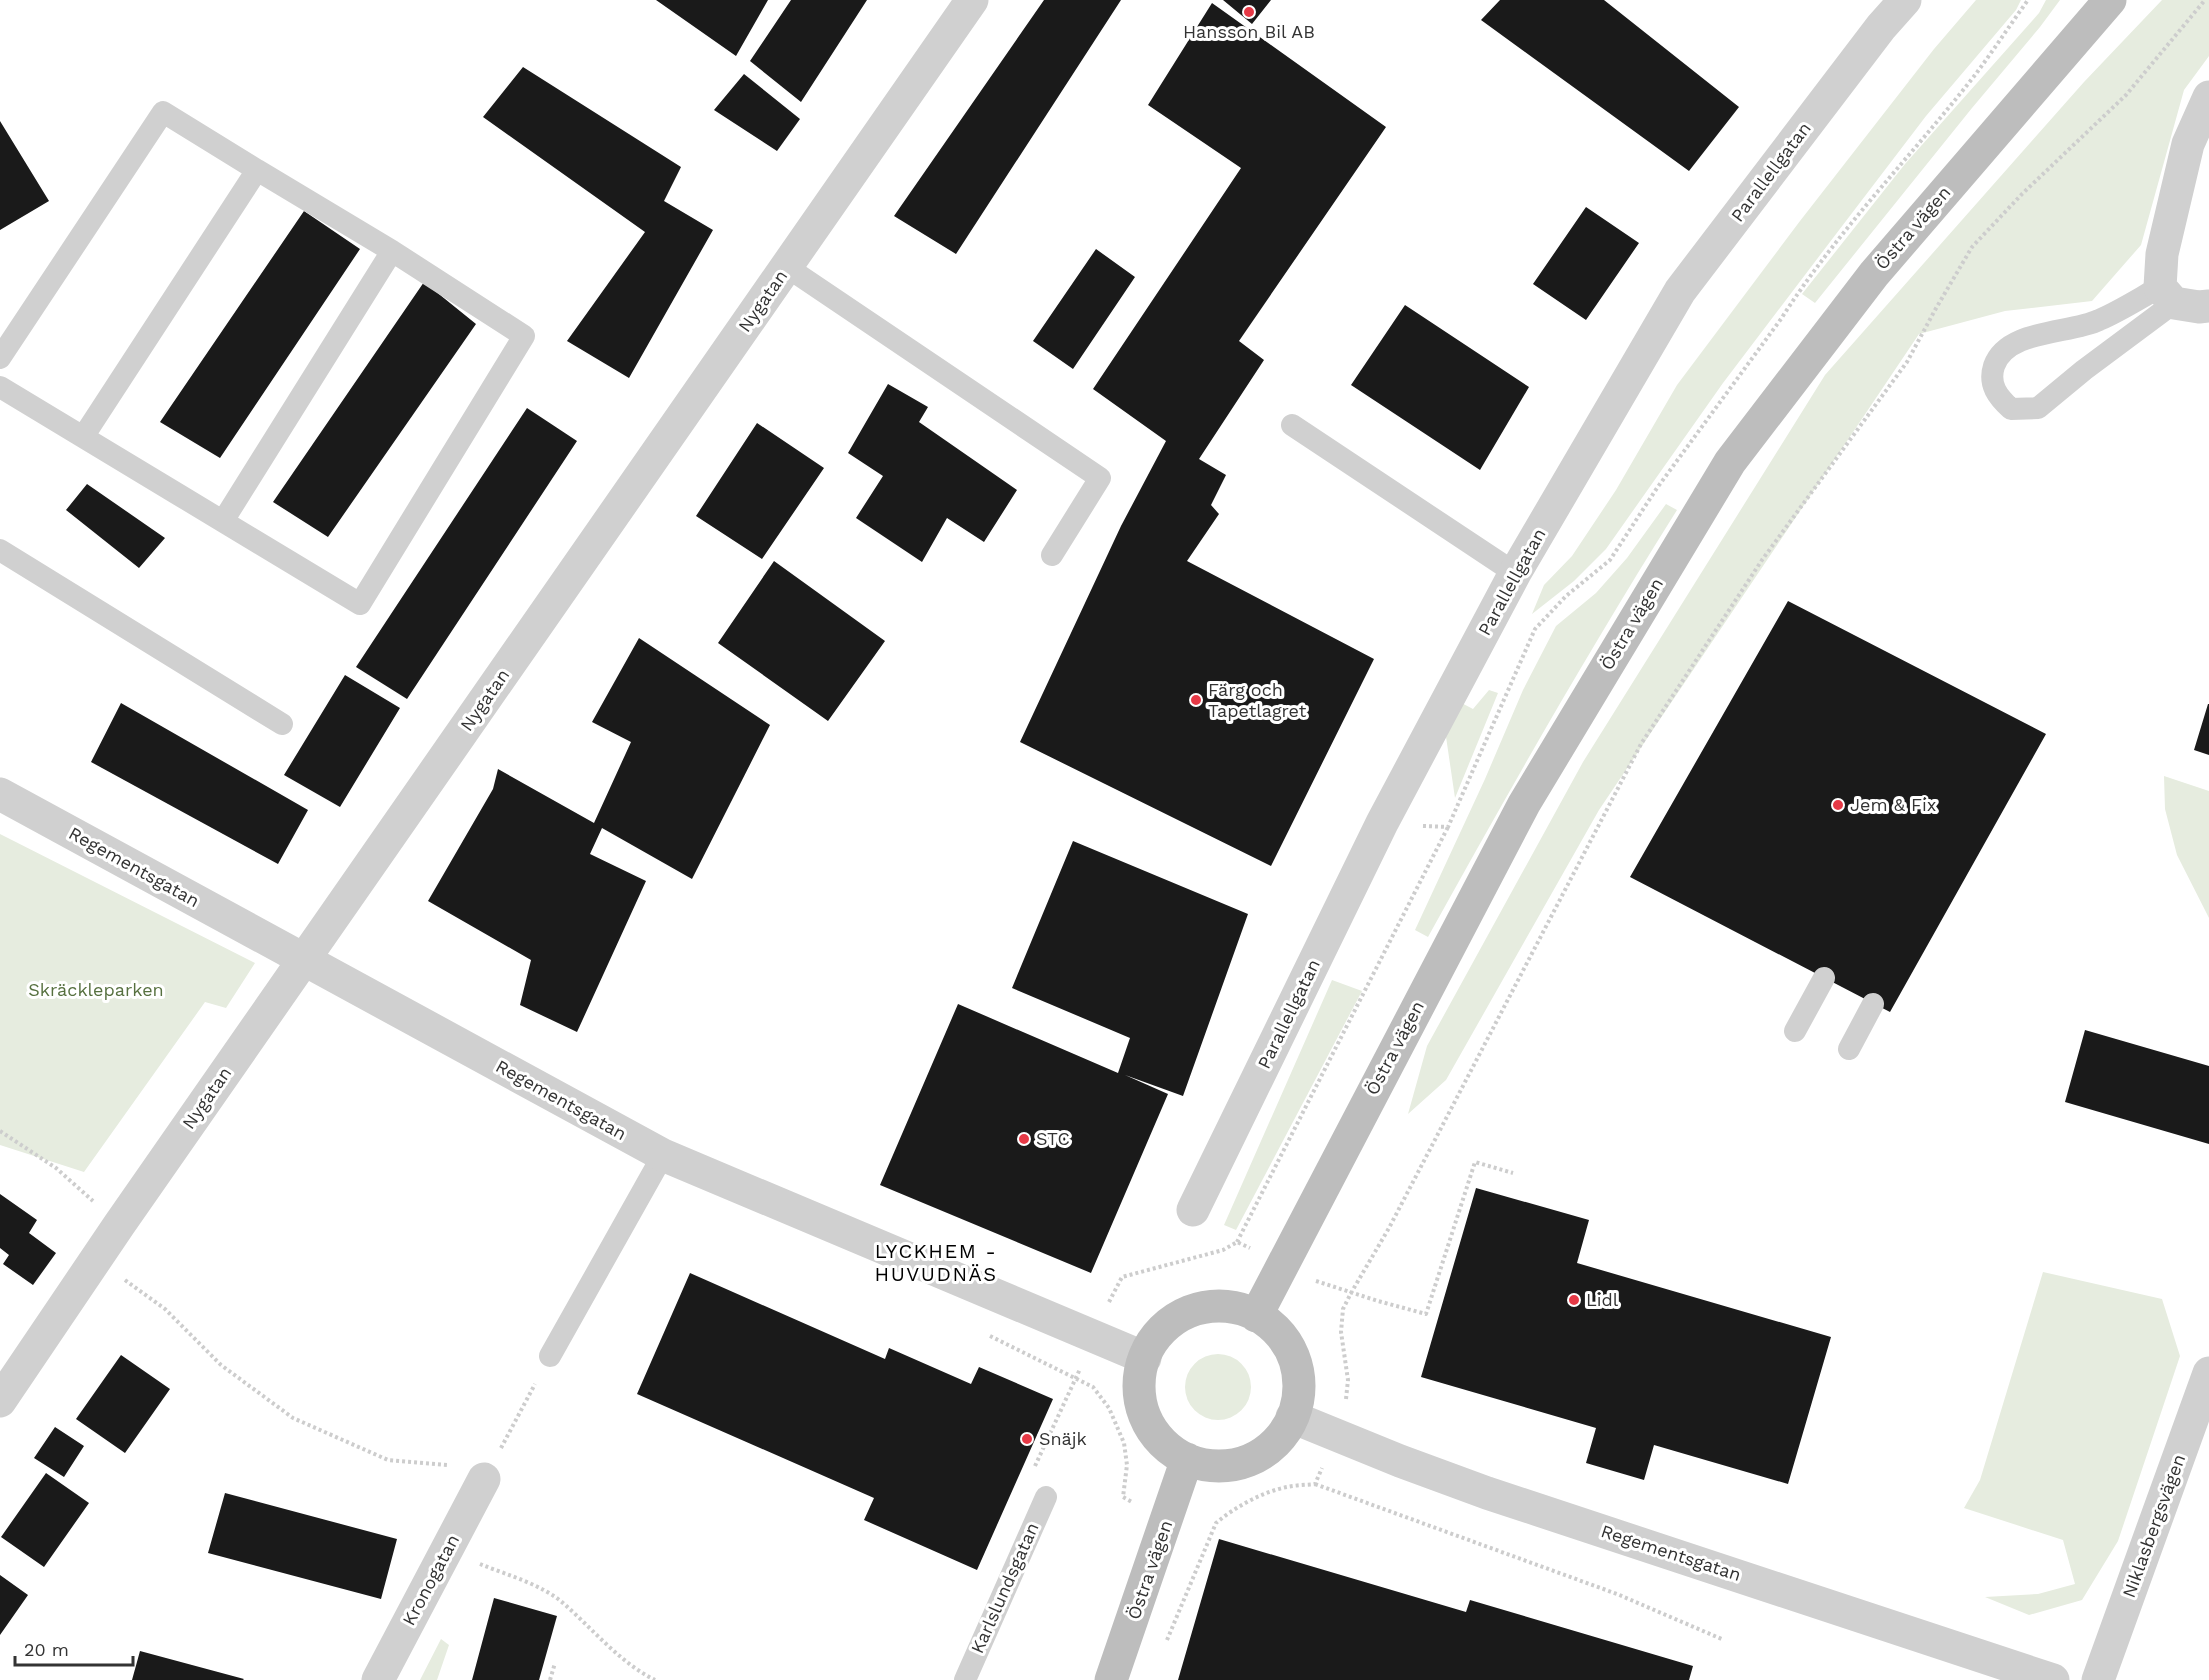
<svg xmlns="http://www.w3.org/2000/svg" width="2209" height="1680" font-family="'Work Sans',sans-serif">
  <rect width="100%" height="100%" fill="#fff"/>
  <path fill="#e6ecdf" d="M1976 0H2021L2016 10 1926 116 1833 238 1723 383 1606 549 1574 581 1532 614 1544 585 1572 556 1616 490 1677 385 1800 221 1934 49Z
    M2046 0H2060L2040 27 1972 108 1815 303 1802 294 1905 164 2039 13Z
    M2162 0H2209V56L2184 90 2141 245 2092 301 2005 311 1919 334 1599 810 1446 1080 1408 1114 1427 1046 1583 762 1825 375 2084 82Z
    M1666 504 1677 510C1589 650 1508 792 1428 937L1415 930 1485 779 1523 690 1556 626 1596 593 1627 558Z
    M1489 690 1498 693 1455 798 1444 723 1452 698 1473 709Z
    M2164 776 2209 791V918L2177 855 2165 809Z
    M0 834 255 963 226 1008 205 1002 84 1172 0 1145Z
    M1332 980 1362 991 1236 1230 1224 1225Z
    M2043 1272 2162 1299 2180 1356 2118 1541 2082 1600 2029 1615 1985 1597 2038 1594 2075 1584 2063 1540 1964 1508 1980 1480Z
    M1185 1387a33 33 0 1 1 66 0a33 33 0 1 1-66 0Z
    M441 1639 449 1645 437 1680H420Z"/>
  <path fill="#1a1a1a" d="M656 0H768L736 56Z
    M791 0H867L801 102 750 61Z
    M1044 0H1121L956 254 894 216Z
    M1223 0H1271L1252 24Z
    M1500 0H1604L1739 107 1689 171 1481 20Z
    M1212 3 1386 127 1239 341 1264 360 1199 459 1226 475 1211 505 1219 514 1187 561 1374 659 1271 866 1020 742 1121 526 1166 441 1093 389 1241 168 1148 105Z
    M523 67 681 167 664 201 713 230 629 378 567 341 645 232 483 117Z
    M744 74 800 119 777 151 714 110Z
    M0 121 49 201 0 230Z
    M1586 207 1639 243 1586 320 1533 284Z
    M304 211 360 249 220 458 160 422Z
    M1096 249 1135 277 1073 369 1033 341Z
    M424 282 476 324 328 537 273 502Z
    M1405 305 1529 387 1480 470 1351 385Z
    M888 384 928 407 919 422 1017 490 984 542 947 518 922 562 856 518 883 476 848 453Z
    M527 408 577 441 407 699 356 667Z
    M757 423 824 468 762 559 696 516Z
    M87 484 165 538 139 568 66 510Z
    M774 561 885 641 828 721 718 643Z
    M1788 601 2046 734 1890 1012 1630 877Z
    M639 638 770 725 692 879 602 828 590 854 646 881 577 1032 520 1005 531 960 428 901 493 789 498 769 594 823 631 742 592 722Z
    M345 675 400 708 340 807 284 775Z
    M121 703 308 810 278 864 91 762Z
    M2208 704H2209V755L2194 750Z
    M1073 841 1248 914 1183 1096 1125 1075 1168 1094 1091 1273 880 1185 958 1004 1118 1073 1130 1038 1012 988Z
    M2085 1030 2209 1066V1144L2065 1102Z
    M1476 1188 1589 1220 1577 1263 1831 1337 1788 1484 1654 1445 1644 1480 1586 1463 1596 1428 1421 1377Z
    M0 1194 37 1220 29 1233 56 1253 33 1285 3 1264 9 1255 0 1248Z
    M690 1273 885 1359 889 1348 971 1384 979 1367 1053 1399 977 1570 864 1520 874 1498 637 1394Z
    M121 1355 170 1389 125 1453 76 1419Z
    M55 1427 84 1446 64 1477 34 1458Z
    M46 1473 89 1503 44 1567 1 1537Z
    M225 1493 397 1539 381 1599 208 1553Z
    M1219 1539 1466 1612 1470 1600 1693 1666 1689 1680H1178Z
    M0 1575 28 1595 0 1635Z
    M494 1598 557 1616 539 1680H472Z
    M140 1651 244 1679 243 1680H132Z"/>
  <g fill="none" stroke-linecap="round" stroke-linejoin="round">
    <path stroke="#cdcdcd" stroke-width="4" stroke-dasharray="3 3" stroke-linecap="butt" d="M1423 826 1448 827 1535 629 1566 596 1610 560 1657 488 1781 319C1837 231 1911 157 1975 75 1993 51 2010 25 2028 0
      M0 1131 56 1168 93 1201
      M1237 1242 1448 827
      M125 1280 165 1309 221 1365 293 1418 388 1460 448 1465
      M1316 1281 1378 1301 1426 1314 1475 1162 1513 1173
      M1109 1302 1122 1277 1223 1250 1237 1242 1250 1248
      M990 1336 1093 1387 1109 1408 1124 1443 1127 1465 1123 1497 1132 1502
      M1346 1399 1348 1380 1341 1332 1343 1309 1351 1293 1389 1228 1641 744 1762 560 1907 362 1935 310 1972 247 2022 194 2126 95 2205 0
      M501 1448 535 1384
      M1035 1466 1080 1369
      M1315 1484 1617 1594 1724 1640
      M480 1564C507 1575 541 1584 563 1603 593 1629 619 1662 655 1680
      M1167 1640 1216 1523C1235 1507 1262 1492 1287 1487 1296 1485 1306 1485 1315 1484L1322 1468
      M550 1680 555 1663"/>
    <path stroke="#d0d0d0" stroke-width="22" d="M257 170 392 251
      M787 267 1100 478 1052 555
      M2160 287C2140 298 2120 311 2099 320 2070 334 2007 329 1994 366 1988 385 1998 397 2011 409L2038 408 2084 370 2174 303
      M0 358 163 112 257 170 83 437
      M0 387C120 459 240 532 360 604L524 336 392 251 223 521
      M1292 425 1515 573
      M0 550 282 724
      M1795 1031 1824 978
      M1849 1049 1873 1004
      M550 1356 663 1155
      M965 1680 1046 1497"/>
    <path stroke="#d0d0d0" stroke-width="33" d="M2209 97 2188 144 2162 254 2160 287 2174 303 2199 307 2209 306
      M0 794 663 1155 1145 1358
      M1193 1210 1382 823 1515 573 1680 291 1881 27 1905 0
      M0 1401 119 1225 972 0
      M1292 1417 1400 1461 1487 1493 2053 1680
      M378 1680 484 1479
      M2098 1680 2209 1373"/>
    <path stroke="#bdbdbd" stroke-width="33" d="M1139 1386a80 80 0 1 1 160 0a80 80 0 1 1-160 0Z
      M1256 1316 1524 804 1730 462 1874 274 2110 0
      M1111 1680 1187 1459"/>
  </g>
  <g fill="#e63946" stroke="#fff" stroke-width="2">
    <circle cx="1249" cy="12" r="6"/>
    <circle cx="1196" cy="700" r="6"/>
    <circle cx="1838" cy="805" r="6"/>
    <circle cx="1024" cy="1139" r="6"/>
    <circle cx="1574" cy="1300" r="6"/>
    <circle cx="1027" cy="1439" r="6"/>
  </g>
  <g text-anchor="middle" stroke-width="6" stroke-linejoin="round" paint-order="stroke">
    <g font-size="18" fill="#333" stroke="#fff" text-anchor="start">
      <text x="1249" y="38" text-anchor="middle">Hansson Bil AB</text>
      <text x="1208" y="696">Färg och<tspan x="1208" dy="21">Tapetlagret</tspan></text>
      <text x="1850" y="811">Jem &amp; Fix</text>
      <text x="1036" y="1145">STC</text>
      <text x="1586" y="1306">Lidl</text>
      <text x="1039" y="1445">Snäjk</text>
    </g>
    <g font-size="18" fill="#333" stroke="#fff">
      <text transform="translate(1771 172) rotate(-53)" y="6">Parallellgatan</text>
      <text transform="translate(1913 228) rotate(-49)" y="6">Östra vägen</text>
      <text transform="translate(763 301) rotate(-55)" y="6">Nygatan</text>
      <text transform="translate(1512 582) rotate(-61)" y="6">Parallellgatan</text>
      <text transform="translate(1632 624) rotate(-59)" y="6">Östra vägen</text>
      <text transform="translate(485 700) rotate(-55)" y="6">Nygatan</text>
      <text transform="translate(134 867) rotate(29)" y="6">Regementsgatan</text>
      <text transform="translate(1289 1014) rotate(-64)" y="6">Parallellgatan</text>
      <text transform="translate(1395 1048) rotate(-62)" y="6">Östra vägen</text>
      <text transform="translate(207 1098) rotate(-55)" y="6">Nygatan</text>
      <text transform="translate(561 1100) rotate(29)" y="6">Regementsgatan</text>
      <text transform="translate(2154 1526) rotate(-70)" y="6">Niklasbergsvägen</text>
      <text transform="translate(1671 1553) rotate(18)" y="6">Regementsgatan</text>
      <text transform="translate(1150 1570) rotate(-71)" y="6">Östra vägen</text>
      <text transform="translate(431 1580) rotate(-62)" y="6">Kronogatan</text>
      <text transform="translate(1005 1588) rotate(-66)" y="6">Karlslundsgatan</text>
    </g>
    <g font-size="18" fill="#56703f" stroke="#fff">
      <text x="96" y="996">Skräckleparken</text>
    </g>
    <g font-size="20" letter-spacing="1.5" fill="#000" stroke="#fff">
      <text x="936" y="1258">LYCKHEM -<tspan x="936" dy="23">HUVUDNÄS</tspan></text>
    </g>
  </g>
  <path d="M15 1656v9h118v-9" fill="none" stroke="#333333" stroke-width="3"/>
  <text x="24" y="1656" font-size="18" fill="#333333" stroke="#ffffff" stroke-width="4.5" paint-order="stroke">20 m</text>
</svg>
